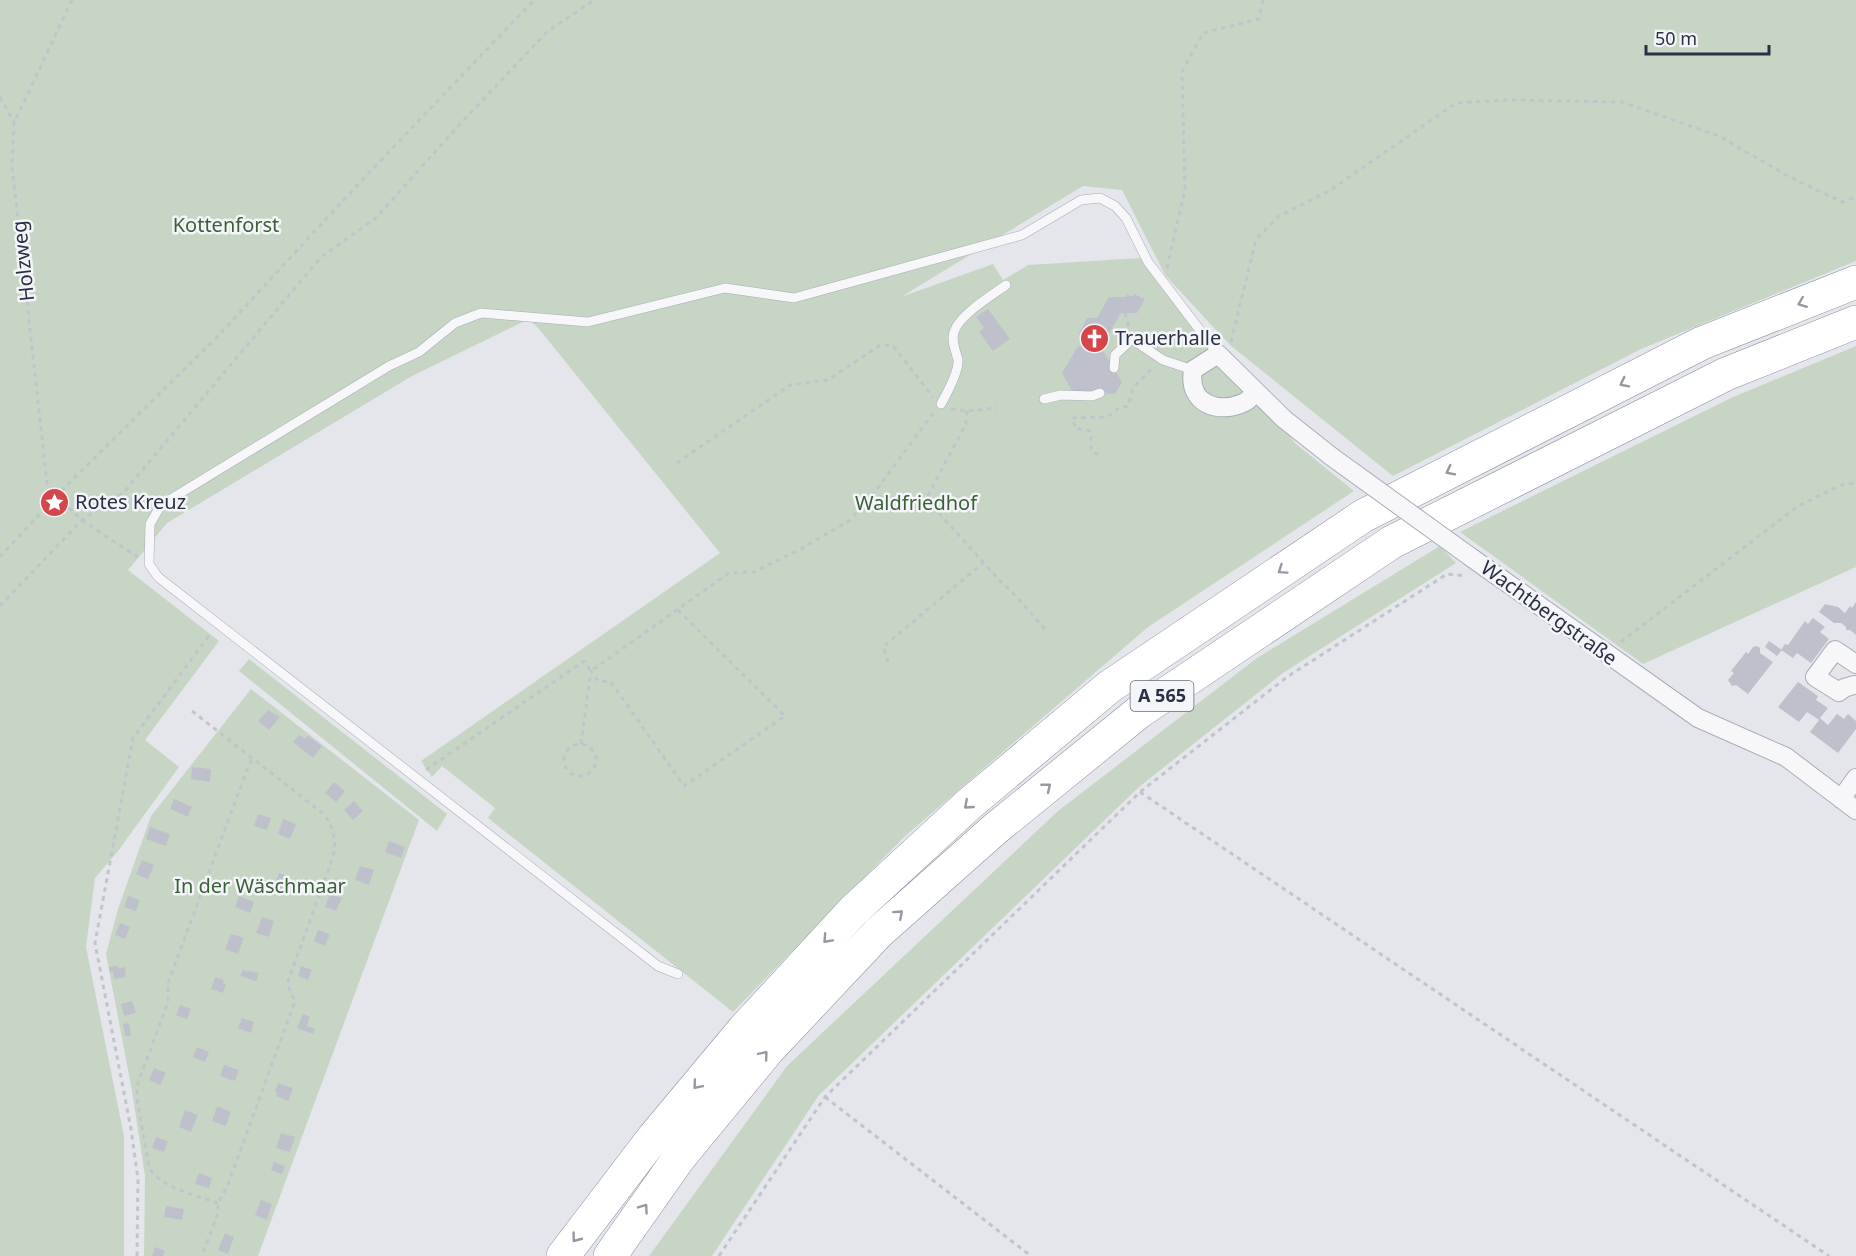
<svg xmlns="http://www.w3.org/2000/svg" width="1856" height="1256" font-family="'Noto Sans',sans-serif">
  <rect width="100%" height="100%" fill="#e4e6ec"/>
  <path fill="#c7d6c4" d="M0 0H1856V261L1641 349 1393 476 1230 345 1165 275 1122 190 1083 186 901 297 993 264 1003 280 1028 265 1140 258 1296 444 1354 491 1148 627 903 838 733 1012 488 818 495 808 442 766 432 777 421 761 720 553 539 329 529 319 412 376 167 523 128 570 219 641 145 740 179 767 118 851 95 878 86 947 124 1136V1256H0Z
    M1856 346V567L1643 664 1460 532 1731 398Z
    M1440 546 1456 563 1283 673 1139 787 819 1095 712 1256H649L787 1066 1058 811 1257 658Z
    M249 659 447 814 437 831 239 671Z
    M251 689 419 820 258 1256H144L145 1176 132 1091 106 954 118 909 151 816Z"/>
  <path fill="#bec1cc" d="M1127 294 1132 297 1134 294 1145 299 1137 313H1121L1101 347 1122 382 1115 394 1073 393 1062 373 1078 346H1084L1079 333 1087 318H1097L1109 297H1126Z
    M988 309 1010 339 993 351 979 332 984 328 976 317Z
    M1856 602V635L1850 630H1846V627L1841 623H1834L1819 612 1825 604 1838 607 1845 613 1850 606 1852 608Z
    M1813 618 1825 627 1820 632 1829 639 1811 663 1797 653 1793 658 1781 650 1785 644 1788 645 1805 621 1808 624Z
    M1769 641 1782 650 1777 656 1765 647Z
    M1757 646 1760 648V653L1773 662 1748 694 1736 685 1732 686 1728 680 1734 673 1731 671 1746 652 1748 654 1753 647Z
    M1798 682 1818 696 1816 700 1828 708 1820 718 1828 725 1837 714 1844 719 1848 714 1856 721V729L1838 753 1810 732 1819 720 1807 712 1799 722 1778 707Z
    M268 710 280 717 269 730 258 721Z
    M299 735 305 739 308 736 322 746 313 758 293 742Z
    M192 767 211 769 210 782 191 779Z
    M334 782 345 791 336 802 325 793Z
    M174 799 192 807 188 817 170 809Z
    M354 801 363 811 353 820 344 810Z
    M258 814 271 818 267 830 254 826Z
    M283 819 296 824 290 839 278 834Z
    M150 827 170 834 166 846 146 839Z
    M389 841 405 847 401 858 385 852Z
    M142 860 154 865 148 879 136 874Z
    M360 866 374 870 369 885 355 880Z
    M279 873 288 876V879L290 880 286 891 274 886Z
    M330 894 342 898 336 911 325 907Z
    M128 896 140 900 136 911 124 907Z
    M239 896 254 902 250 913 235 907Z
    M262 917 274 921 269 937 256 933Z
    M120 923 130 927 125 939 115 935Z
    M318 930 330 934 325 946 314 941Z
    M231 934 244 938 238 954 225 949Z
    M118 966 119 968 125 967 126 977 114 979 113 972 110 973 109 967Z
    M301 966 312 970 308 980 298 976Z
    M243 970 259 973 256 981 240 976Z
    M215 977 224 980 223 984H226L223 993 211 989Z
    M132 1001 136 1013 124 1016 121 1004Z
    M180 1005 191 1009 187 1019 176 1015Z
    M303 1014 310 1017 307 1026 315 1029 313 1034 297 1028Z
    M242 1018 254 1022 251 1033 238 1028Z
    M129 1023 131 1036H125L123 1024Z
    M197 1047 209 1052 205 1062 193 1057Z
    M224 1065 239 1070 235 1081 220 1076Z
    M154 1068 166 1073 160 1085 149 1080Z
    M278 1083 293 1088 288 1101 276 1096 277 1093 275 1092Z
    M217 1106 231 1112 226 1126 212 1121Z
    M185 1110 198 1115 191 1132 179 1127Z
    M281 1133 295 1137 290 1152 276 1148Z
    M156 1137 168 1141 164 1152 152 1148Z
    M274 1162 285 1166 282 1174 271 1170Z
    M199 1173 212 1178 209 1188 195 1184Z
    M261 1200 272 1204 267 1220 255 1215Z
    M166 1206 184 1209 182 1220 164 1217Z
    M225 1233 234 1237 228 1254 218 1250Z
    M155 1247 165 1251 163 1256H152Z"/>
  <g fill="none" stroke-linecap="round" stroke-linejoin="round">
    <defs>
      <path id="service" d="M1114 368 1115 355 1132 339 1163 360 1193 370
        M1044 399 1061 395 1092 396 1100 393
        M941 404C946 395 959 371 958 360 956 351 951 342 954 332 959 315 991 296 1006 285
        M678 974 658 966 158 577 149 564 150 524 161 505 389 366 419 352 455 323 481 313 588 322 725 288 794 298 1022 235 1081 200 1100 198 1115 206 1126 218 1148 262 1218 354"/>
      <path id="minor" d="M1256 392C1253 395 1249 400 1245 402 1219 415 1187 404 1193 370L1218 354 1284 419 1332 457
        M1472 558 1698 718 1786 757 1856 810
        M1854 685 1844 688 1839 692 1815 677 1835 650 1856 664
        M1841 799 1856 778"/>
      <path id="motorway" d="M563 1256 653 1138 744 1029 853 911 968 805 1109 687 1363 516 1702 343 1856 282
        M610 1256 679 1158 768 1050 878 933 995 829 1139 712 1392 542 1726 374 1856 322"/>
    </defs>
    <use href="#service" stroke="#a8acb7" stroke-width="10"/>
    <use href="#minor" stroke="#a8acb7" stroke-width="20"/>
    <use href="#motorway" stroke="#8a91a3" stroke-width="34"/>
    <path stroke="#c2c4cb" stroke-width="3" stroke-dasharray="4.5 4.5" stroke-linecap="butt" d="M72 0 14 123 12 166 47 483C69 516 106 536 138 557
      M0 97 14 123
      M1167 268 1185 190 1182 72 1203 33 1259 19 1263 0
      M1125 313 1129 328
      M1231 342 1256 239 1279 216 1329 191 1456 103 1506 100 1622 102 1719 136 1786 175 1842 202 1856 197
      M951 409 967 411 997 408
      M967 411 966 424 926 499 1003 584 1013 593 1044 628V633
      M1098 454 1093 453 1091 450V433L1088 430 1076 429 1072 418 1107 417 1119 408 1128 406 1133 388 1152 368
      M677 463 790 385 828 380 882 344 894 347 933 397
      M871 497 926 499
      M0 557 56 496 218 336 364 178 534 0
      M0 606 82 520 124 492 321 257 376 218 460 124 547 32 594 0
      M1621 642 1798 506 1841 485 1856 483
      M888 662 883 647 983 563
      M192 711 325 815C333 828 337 842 333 857L287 984 295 1001 227 1187 218 1203V1213L202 1256
      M564 760a16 16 0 1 1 32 0a16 16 0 1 1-32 0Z
      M581 744 591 671 598 681 611 682 684 786 785 716 678 610
      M426 770 584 661 591 671 729 573 754 572 801 549 850 520 871 497 934 412
      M1140 792 1829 1256
      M825 1097 1031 1256
      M218 1203C195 1195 161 1188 149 1167L137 1099V1086L168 1002V983L248 767 253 758
      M137 1256 138 1179 131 1129 95 943 133 738 210 634
      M719 1256 825 1097 1140 792 1287 677 1447 574 1466 576"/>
    <use href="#service" stroke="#f7f7fa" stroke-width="9"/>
    <use href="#minor" stroke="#f7f7fa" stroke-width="18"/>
    <use href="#motorway" stroke="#fff" stroke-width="33"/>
    <defs>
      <path id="minor-bridge" d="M1332 457 1472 558"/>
    </defs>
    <use href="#minor-bridge" stroke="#a8acb7" stroke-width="20" stroke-linecap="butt"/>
    <use href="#minor-bridge" stroke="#f7f7fa" stroke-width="18"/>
  </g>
  <defs><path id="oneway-chevron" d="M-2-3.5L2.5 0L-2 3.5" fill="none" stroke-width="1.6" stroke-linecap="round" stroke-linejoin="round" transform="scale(1.5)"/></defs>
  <g stroke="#9498a2">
    <use href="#oneway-chevron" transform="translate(1802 303) rotate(158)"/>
    <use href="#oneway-chevron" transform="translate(1624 383) rotate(153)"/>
    <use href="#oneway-chevron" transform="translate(1450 471) rotate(153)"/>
    <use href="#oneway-chevron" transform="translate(1282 570) rotate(146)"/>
    <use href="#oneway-chevron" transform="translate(1047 787) rotate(-39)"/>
    <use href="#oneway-chevron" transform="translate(968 805) rotate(139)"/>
    <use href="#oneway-chevron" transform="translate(899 914) rotate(-42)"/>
    <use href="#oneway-chevron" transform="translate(827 939) rotate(133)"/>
    <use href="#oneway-chevron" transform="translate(764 1055) rotate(-50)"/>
    <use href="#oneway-chevron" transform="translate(697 1085) rotate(130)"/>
    <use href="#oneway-chevron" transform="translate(644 1208) rotate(-55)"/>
    <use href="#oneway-chevron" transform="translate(576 1238) rotate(127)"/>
  </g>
  <defs>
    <symbol id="church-disc" viewBox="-11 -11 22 22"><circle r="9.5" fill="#d4464a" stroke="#f4f5f9"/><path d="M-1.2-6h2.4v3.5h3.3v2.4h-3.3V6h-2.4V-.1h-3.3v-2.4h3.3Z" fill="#fff"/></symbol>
    <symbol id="sight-disc" viewBox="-11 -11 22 22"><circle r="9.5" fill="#d4464a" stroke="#f4f5f9"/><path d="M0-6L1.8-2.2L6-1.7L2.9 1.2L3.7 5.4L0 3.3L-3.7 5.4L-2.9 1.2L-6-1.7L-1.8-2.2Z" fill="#fff"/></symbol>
  </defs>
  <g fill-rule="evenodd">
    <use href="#church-disc" x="1078" y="322" width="33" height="33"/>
    <use href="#sight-disc" x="38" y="486" width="33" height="33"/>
  </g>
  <g text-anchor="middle" stroke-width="5" stroke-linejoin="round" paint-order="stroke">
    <rect fill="#f4f5f9" stroke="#676c7b" stroke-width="1.5" x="1130.5" y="681" width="63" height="30" rx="4.5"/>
    <g font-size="18" font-weight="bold" fill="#2a3145">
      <text x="1162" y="702">A 565</text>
    </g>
    <g font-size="20" fill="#3a6237" stroke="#f4f5f9">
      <text x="226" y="232">Kottenforst</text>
      <text x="916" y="510">Waldfriedhof</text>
      <text x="260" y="893">In der Wäschmaar</text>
    </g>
    <g font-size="20" fill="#2a3145" stroke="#f4f5f9">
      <text transform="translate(23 261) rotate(-96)" y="7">Holzweg</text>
      <text transform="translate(1549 613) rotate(36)" y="7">Wachtbergstraße</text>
    </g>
    <g font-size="20" fill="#2a3145" stroke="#f4f5f9" text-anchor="start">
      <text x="1115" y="345">Trauerhalle</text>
      <text x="75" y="509">Rotes Kreuz</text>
    </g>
  </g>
  <path d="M1646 45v9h123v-9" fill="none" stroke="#2a3145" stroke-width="3"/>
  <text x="1655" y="45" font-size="18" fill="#2a3145" stroke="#f4f5f9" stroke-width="4.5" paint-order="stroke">50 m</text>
</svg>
